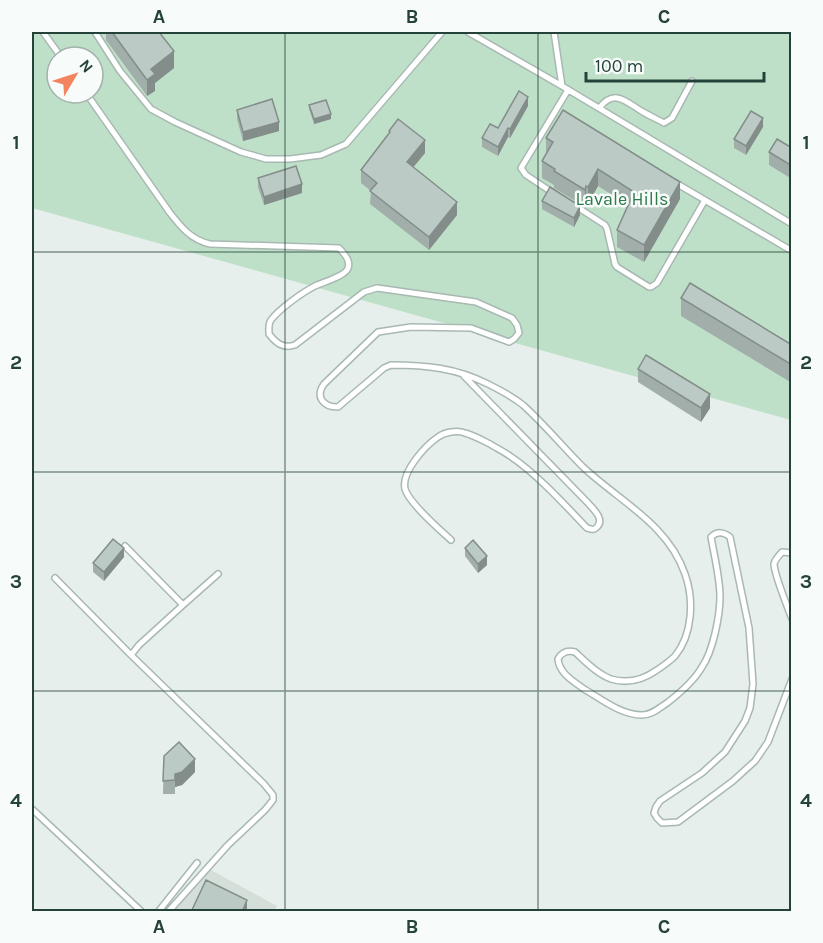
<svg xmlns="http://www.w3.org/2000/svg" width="823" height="943" font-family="Karla,sans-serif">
  <rect width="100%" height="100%" fill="#e6efeb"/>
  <path fill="#d4dfda" d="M207 868 277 906 274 911 169 912Z"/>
  <path fill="#bfe0c8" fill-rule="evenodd" d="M32 32H791V420L32 208ZM57 57H93V93H57Z"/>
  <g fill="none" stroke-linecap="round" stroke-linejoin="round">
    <defs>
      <path id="lane" d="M43 32 61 57
        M95 32 120 71 151 109 175 122 241 152 266 159H290L321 155 346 144 442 32
        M468 32 562 86
        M554 32 562 86 792 224
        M86 93 170 213C181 227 191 240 210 244L339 248C344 253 351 261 348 268 346 276 323 282 315 286 303 292 279 309 271 320 268 324 269 329 269 334 276 343 283 349 295 345L364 292 377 288 476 302 512 318 517 325 519 333 514 339 509 342 471 328 411 327 378 332 324 384C315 397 323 407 338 407L384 368 391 365C426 365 456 368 488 384 500 390 513 397 523 405 544 424 563 447 583 467 619 501 668 524 685 574 694 599 693 634 675 656 670 661 663 666 657 670 643 680 628 684 611 679 597 674 585 661 575 652 567 650 562 652 558 659 559 673 573 681 584 689 601 699 621 715 642 715 652 715 659 708 667 703 680 693 694 681 702 667 713 651 720 616 720 596 720 579 714 554 711 537 717 531 724 532 730 537L749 628 753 684 750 708 745 721 725 752 702 773 660 801 656 807 654 813 657 818 662 823 678 822 733 781 755 761 768 742 792 679
        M599 108C615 88 626 102 643 112 650 116 657 119 664 123L672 118 692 81
        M674 182 792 251
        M553 193 526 175 521 168 568 90
        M574 205 605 225 607 229 615 264 617 267 649 287H651L657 283 705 200
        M451 540C439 529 409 503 405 489 401 472 425 446 438 437 445 432 457 430 465 433 473 435 482 440 490 444 496 448 503 451 510 456 537 474 564 504 587 528 592 529 593 531 597 527 605 519 593 509 588 503L464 376
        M125 546 183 605 139 645 131 655 264 784 273 795V800L265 810 228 845 168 912
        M792 553 782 552C779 556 775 559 774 564 774 574 788 608 792 619
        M55 578 131 655
        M183 605 218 574
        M32 809 142 912
        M158 912 197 863"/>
    </defs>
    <use href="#lane" stroke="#a8b8b2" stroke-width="8"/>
    <use href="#lane" stroke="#fff" stroke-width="5"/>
  </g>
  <path fill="#a1aea9" d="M106 32H159L174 68 155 83V91L147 96 106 40Z
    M309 105 331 119 314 124 309 109Z
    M528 106 510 138 508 137 498 156 482 147V138L498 128Z
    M237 110 279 131 243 141 237 119Z
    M763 127 746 155 734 148V139Z
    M389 131 425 153 413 167 457 215 429 250 370 204 371 191 361 183V170L389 134Z
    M546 138 680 199 644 262 617 247V230L628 205 598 186 588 204 586 203 585 207 554 188V185L542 178V161L546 154Z
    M792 148V179L769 165V152Z
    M258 178 302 193 264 205 258 187Z
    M542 201 580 215 574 227 542 209Z
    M681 298 792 345V383L681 316Z
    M638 369 710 408 701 422 638 382Z
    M465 548 487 565 478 573 465 556Z
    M124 557 104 581 93 572V563Z
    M164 756 195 772 182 785 175 787V794H163Z"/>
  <path fill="#838d89" d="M174 51V68L155 83V91L147 96V80L151 69Z
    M528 97V106L510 138V129Z
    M331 114V119L314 124V119Z
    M763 118V127L746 155V146Z
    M279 122V131L243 141V132Z
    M508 128V137L498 156V147Z
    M425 140V153L407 175V162Z
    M598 169V186L588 204V187Z
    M680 182V199L644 262V245Z
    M302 184V193L264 205V197Z
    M586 186V203L585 207V190Z
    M457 202V215L429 250V237Z
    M580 206V215L574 227V218Z
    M710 394V408L701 422V408Z
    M124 548V557L104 581V572Z
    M487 556V565L478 573V564Z
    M195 759V772L182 785 175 787V794V774Z
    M247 900V912H242Z"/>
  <path fill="#bbcac4" stroke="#838d89" stroke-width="1.5" d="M112 32H159L174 51 151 69 155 74 147 80Z
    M519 91 528 97 510 129 508 128 498 147 482 138 490 124 498 128Z
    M272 99 279 122 243 132 237 110Z
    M326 100 331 114 314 119 309 105Z
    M563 110 680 182 644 245 617 230 634 192 598 169 588 187 586 186 585 190 554 171 555 169 542 161 553 142 546 138Z
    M751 111 763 118 746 146 734 139Z
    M398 119 425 140 407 162 457 202 429 237 370 191 377 183 361 170 390 132 389 131Z
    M777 139 792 148V166L769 152Z
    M296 166 302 184 264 197 258 178Z
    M550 187 580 206 574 218 542 201Z
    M690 283 792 345V365L681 298Z
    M646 355 710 394 701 408 638 369Z
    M113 539 124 548 104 572 93 563Z
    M473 540 487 556 478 564 465 548Z
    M179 742 195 759 182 772 175 774V780L163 781 164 756Z
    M206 880 247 900 242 912H191Z"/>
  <path fill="none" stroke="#24423a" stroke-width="1.5" stroke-opacity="0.55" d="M285 32V912M538 32V912M32 252H792M32 472H792M32 691H792"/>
  <g text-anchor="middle" stroke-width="5" stroke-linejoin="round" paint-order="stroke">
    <g font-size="18" fill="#2d7a4b" stroke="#f7fbf9">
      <text x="622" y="205">Lavale Hills</text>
    </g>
  </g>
  <rect width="823" height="943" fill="none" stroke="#f7fbf9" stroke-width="66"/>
  <g transform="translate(75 75) rotate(51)"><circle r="28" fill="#f7fbf9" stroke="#a3b1ad" stroke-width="1.5"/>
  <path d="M0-4.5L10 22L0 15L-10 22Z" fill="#f4845f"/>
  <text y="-9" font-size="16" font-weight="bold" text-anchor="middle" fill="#24423a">N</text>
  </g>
  <path d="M586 72v9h178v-9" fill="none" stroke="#24423a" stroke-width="3"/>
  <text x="595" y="72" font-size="18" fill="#24423a" stroke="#f7fbf9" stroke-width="4.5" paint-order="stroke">100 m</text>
  <rect x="33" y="33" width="757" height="877" fill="none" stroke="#24423a" stroke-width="2"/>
  <g font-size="20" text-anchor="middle" font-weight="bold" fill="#24423a">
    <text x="159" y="23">A</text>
    <text x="412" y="23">B</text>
    <text x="664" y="23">C</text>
    <text x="16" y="149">1</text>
    <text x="806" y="149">1</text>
    <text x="16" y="369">2</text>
    <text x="806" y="369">2</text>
    <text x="16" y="588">3</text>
    <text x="806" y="588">3</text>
    <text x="16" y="807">4</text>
    <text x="806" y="807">4</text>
    <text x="159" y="933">A</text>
    <text x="412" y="933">B</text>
    <text x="664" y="933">C</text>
  </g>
</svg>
